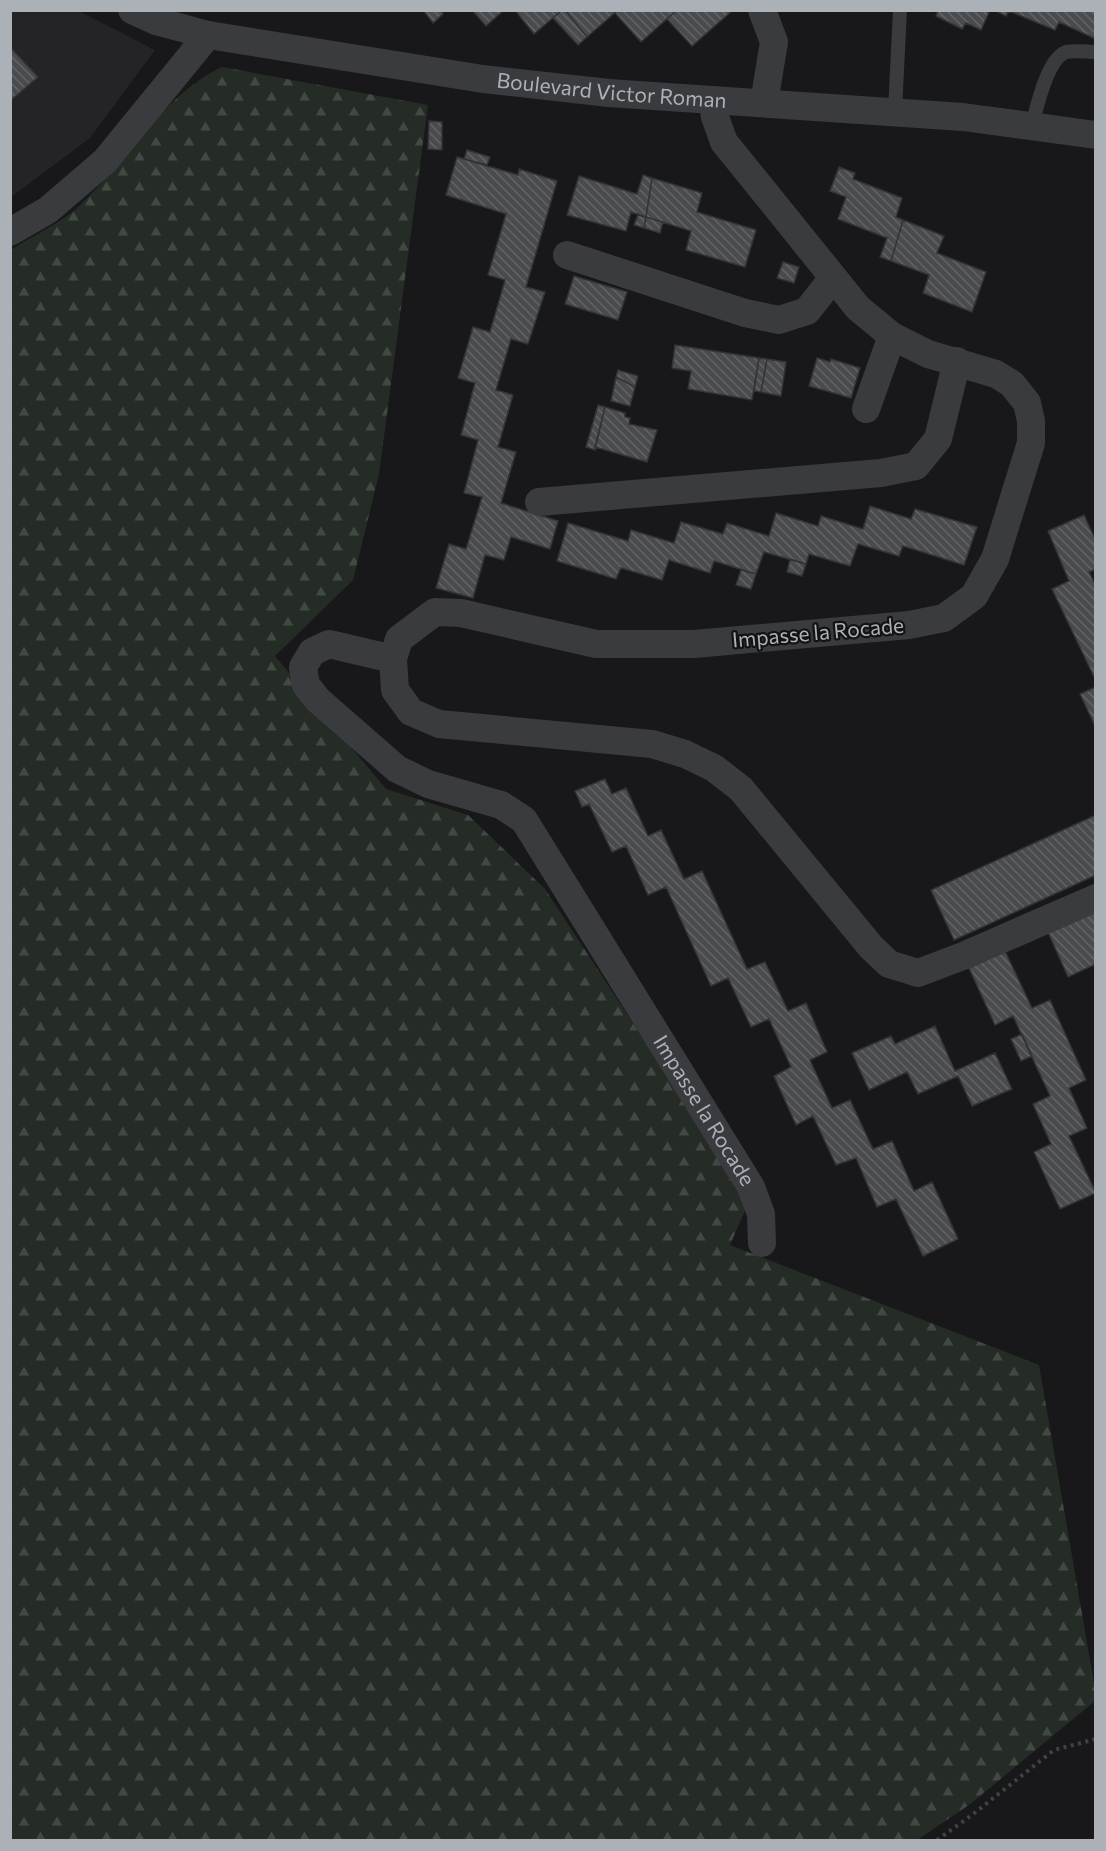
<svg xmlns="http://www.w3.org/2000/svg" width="1106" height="1851" font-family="Commissioner,sans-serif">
  <defs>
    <pattern id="forest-firs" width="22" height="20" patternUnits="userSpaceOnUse" patternTransform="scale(1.5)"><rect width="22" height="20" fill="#252c25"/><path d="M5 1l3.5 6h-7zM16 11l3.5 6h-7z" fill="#424843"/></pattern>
    <pattern id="building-back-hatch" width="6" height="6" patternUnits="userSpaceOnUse" patternTransform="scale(1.5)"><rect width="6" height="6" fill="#4a4b4f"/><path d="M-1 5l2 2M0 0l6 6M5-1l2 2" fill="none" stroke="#616366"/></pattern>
  </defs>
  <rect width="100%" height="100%" fill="#18181a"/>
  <path fill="#242427" d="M10 11H79L155 50 90 138 11 197Z"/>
  <path fill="url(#forest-firs)" d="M222 67 428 105 379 474 353 580 275 656 386 789 468 815 545 889 733 1176 747 1206 730 1245 1039 1365 1095 1689V1701L969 1805 917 1840H11V250C29 238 62 222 77 208 126 163 161 96 222 67Z"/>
  <path fill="url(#building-back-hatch)" stroke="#323336" stroke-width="1.5" d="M423 10H440L443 14 433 23Z
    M472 10H504L486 26Z
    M515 10H562L534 34Z
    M562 10H565L587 37 578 45 553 18Z
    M565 10H618L587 37Z
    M618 10H677L641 42 615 13Z
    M677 10H733L692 46 667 19Z
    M938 10H990L981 30 966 23 962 29 936 16Z
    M994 10H1096V39L1059 22 1055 30 1009 11 1006 16Z
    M10 47 38 77 10 101Z
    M429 121 442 122V150L428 149Z
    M467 150 490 157 487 165 464 159Z
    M457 157 518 175 519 169 557 181 526 287 545 292 528 344 511 339 496 390 513 395 498 447 516 452 501 503 558 521 550 549 511 537 504 560 485 555 473 598 436 588 449 544 466 549 482 497 464 493 478 440 461 435 475 383 458 378 473 327 490 332 505 280 488 275 506 214 446 195Z
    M839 167 855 173 853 179 902 198 896 217 903 220 891 261 880 257 887 238 838 219 846 197 830 191Z
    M643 175 652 178 646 217 631 212 626 231 567 215 579 176 637 194Z
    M652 178 702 193 697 212 756 230 745 267 686 250 691 231 646 217Z
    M638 215 646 217 644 228 634 225Z
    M646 217 663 222 660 233 644 228Z
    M903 220 944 236 937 253 986 272 972 312 923 293 929 275 891 261Z
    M783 262 799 267 794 283 777 278Z
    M574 276 627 292 618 320 565 304Z
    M675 345 759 358 752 400 688 389 691 371 672 368Z
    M759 358 767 359 761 392 754 391Z
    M817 358 830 362 831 359 860 368 851 398 809 386Z
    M767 359 786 362 781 396 761 392Z
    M618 370 638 376 635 387 616 377Z
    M616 377 635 387 630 406 611 401Z
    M598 405 605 407 595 450 586 447Z
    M605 407 625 413V417L630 418 629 424 657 430 647 462 595 447Z
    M870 506 911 519 915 509 977 527 964 565 903 546 899 556 858 544 850 566 809 554 806 564 764 552 756 574 714 561 710 573 669 560 662 580 621 568 616 579 557 561 568 523 628 541 631 530 674 543 681 522 723 534 727 523 769 536 776 513 818 526 821 516 863 529Z
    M1084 515 1096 541V569L1089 572 1096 586V681L1052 589 1069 581 1048 531Z
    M790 559 806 564 802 576 787 572Z
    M741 570 756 574 751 589 736 585Z
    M1096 687V728L1080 694Z
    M605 779 612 794 626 788 648 836 661 830 684 879 702 871 747 969 765 962 788 1011 806 1003 827 1052 810 1060 832 1108 850 1100 873 1149 892 1141 914 1191 932 1182 958 1239 923 1256 896 1199 877 1207 856 1158 836 1165 813 1116 796 1125 774 1076 791 1067 769 1019 751 1027 728 978 711 986 666 887 648 895 626 846 612 852 589 804 582 807 575 791Z
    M1096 815V875L954 940 931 890Z
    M1096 910V964L1068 977 1048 932Z
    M1005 951 1032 1008 1050 1000 1086 1080 1069 1088 1087 1128 1069 1136 1096 1193 1060 1209 1034 1152 1051 1144 1033 1104 1050 1096 1013 1016 995 1025 969 968Z
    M935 1026 955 1071 995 1053 1012 1089 972 1106 958 1076 918 1094 907 1072 869 1090 852 1053 891 1036 895 1044Z
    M1022 1034 1032 1056 1021 1061 1011 1039Z"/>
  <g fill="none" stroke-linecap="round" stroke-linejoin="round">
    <path stroke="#404245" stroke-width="4" stroke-dasharray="3 4.5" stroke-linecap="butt" d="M937 1840 972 1815 1054 1750 1096 1739"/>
    <path stroke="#3a3b3e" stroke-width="14" d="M895 111 900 10
      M1032 125C1037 107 1047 59 1066 52 1074 50 1087 52 1096 52"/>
    <g stroke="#3a3b3e" stroke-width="28">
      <path id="s1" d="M132 10 156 21 208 35 483 79 609 93 963 117 1096 135"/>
      <path d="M762 10 774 42 764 103"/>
      <path d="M713 100 715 117 724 142 858 308 892 336 928 354 996 374 1012 384 1027 403 1031 421V443L995 559 974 596 944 618 909 625 694 644H596L461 613 435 612 399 639 393 659 395 690 411 712 439 724 652 744 685 754 714 768 741 789 871 947 889 964 918 973 963 956 1096 898"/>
      <path d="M10 232 48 210 105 161 208 35"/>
      <path d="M567 255 745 313 779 320 807 311 833 278"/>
      <path d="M866 409 892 336"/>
      <path d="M539 502 881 473 916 466 938 439 957 361"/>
      <path id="s2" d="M393 659 329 644 312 652 303 667 306 685 318 700 397 769 428 784 501 805 524 820 751 1187 761 1214 762 1243"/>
    </g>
  </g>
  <g text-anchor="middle" stroke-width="4.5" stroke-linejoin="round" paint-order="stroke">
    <g font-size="21" fill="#acb1b8" stroke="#131315">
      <text dy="7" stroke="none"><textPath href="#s1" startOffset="488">Boulevard Victor Roman</textPath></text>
      <text transform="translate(818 633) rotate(-5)" y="7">Impasse la Rocade</text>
      <text dy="7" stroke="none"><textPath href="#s2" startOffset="724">Impasse la Rocade</textPath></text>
    </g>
  </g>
  <rect width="1106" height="1851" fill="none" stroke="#acb1b8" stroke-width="24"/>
</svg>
